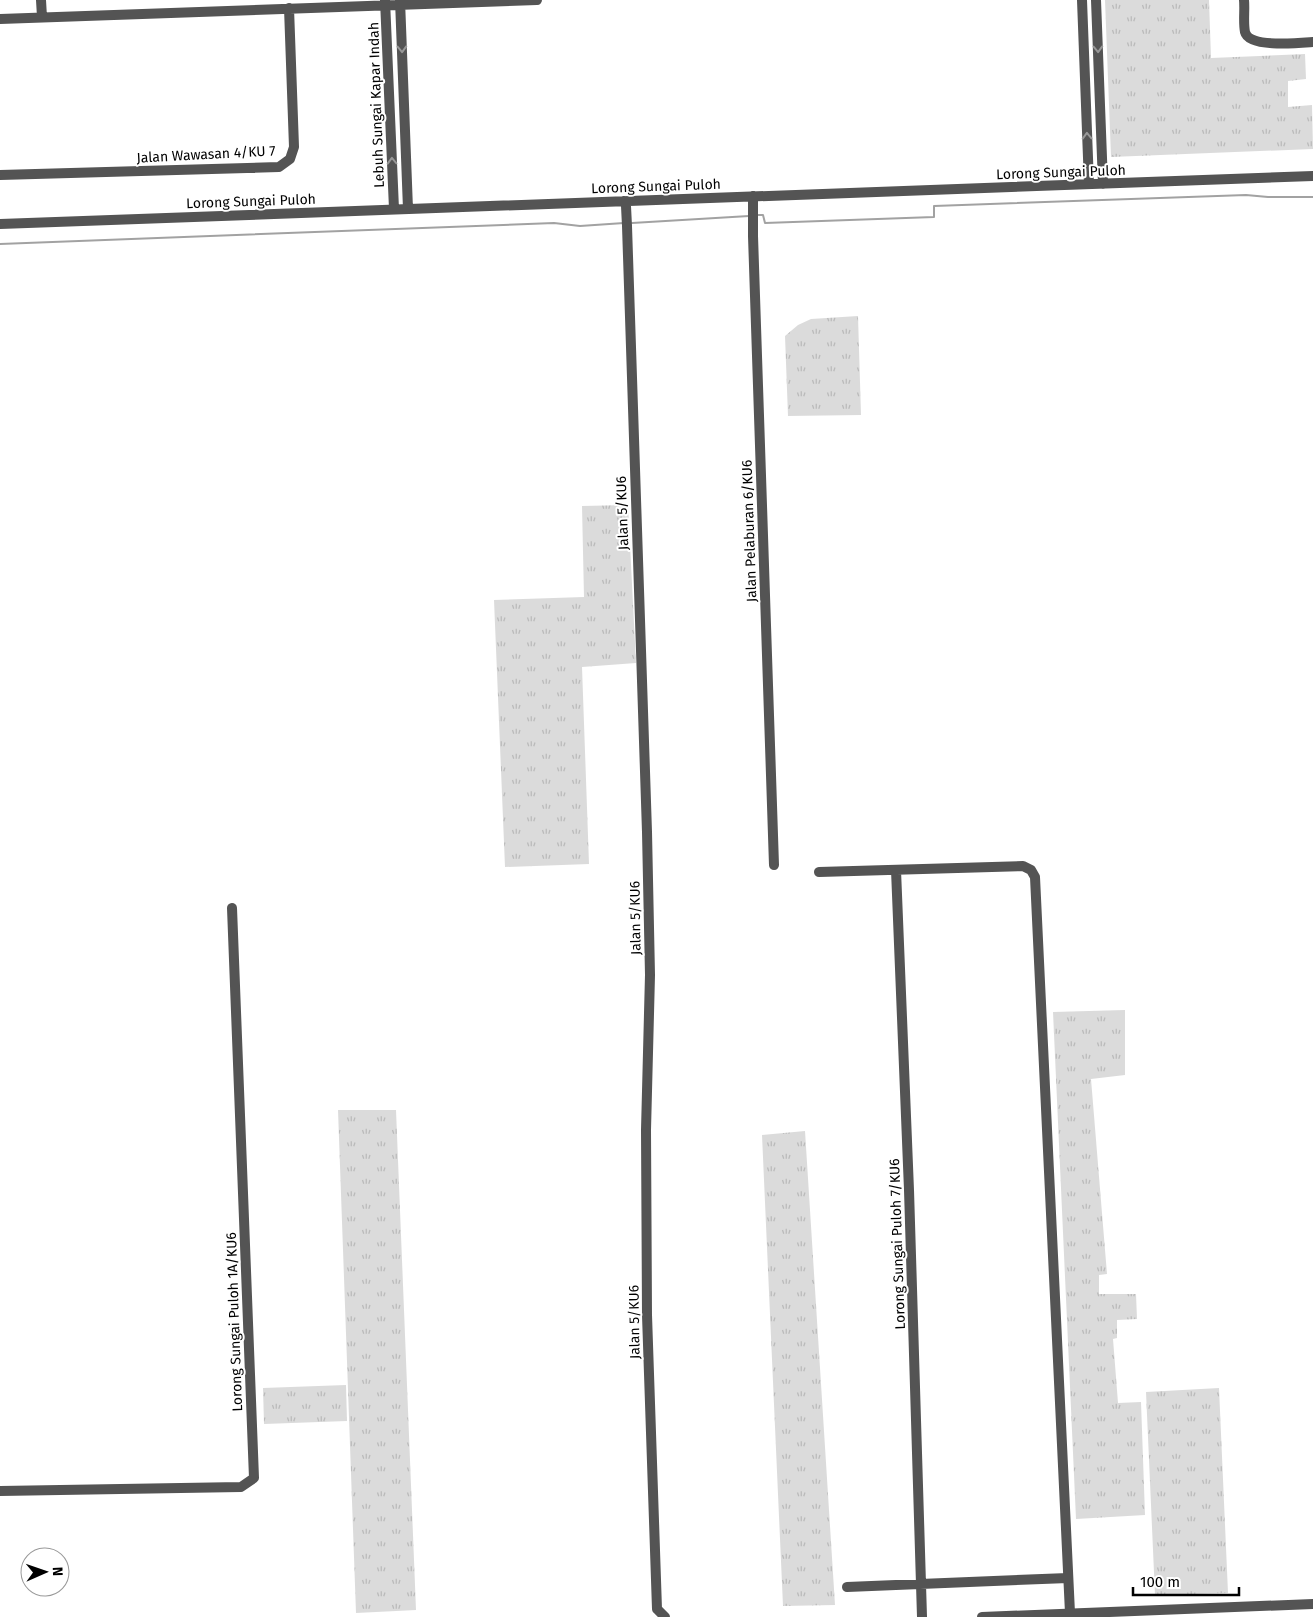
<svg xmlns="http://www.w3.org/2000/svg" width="1313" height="1617" font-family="'Fira Sans',sans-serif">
  <defs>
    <pattern id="grass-tufts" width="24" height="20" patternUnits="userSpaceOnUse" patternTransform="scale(1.25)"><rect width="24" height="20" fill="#dbdbdb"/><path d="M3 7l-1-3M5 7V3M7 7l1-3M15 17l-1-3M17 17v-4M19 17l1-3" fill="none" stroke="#bababa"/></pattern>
  </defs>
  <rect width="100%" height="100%" fill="#fff"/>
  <path fill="url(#grass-tufts)" d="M1105 0H1209L1211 58 1305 54 1306 79 1288 81V107L1312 105 1313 149 1111 157Z
    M858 316 861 415 788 416 785 336 798 325 811 319Z
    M628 505 636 663 582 667 589 864 505 867 494 600 584 597 582 506Z
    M1125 1010V1075L1091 1079 1107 1274 1099 1275V1294H1136L1137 1319 1117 1320V1338L1113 1339 1118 1403 1141 1402 1145 1515 1076 1519 1053 1012Z
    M338 1110H396L416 1610 356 1613Z
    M805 1131 835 1605 783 1606 762 1135Z
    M346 1385 347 1421 264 1424 263 1388Z
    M1219 1388 1228 1593 1155 1595 1146 1392Z"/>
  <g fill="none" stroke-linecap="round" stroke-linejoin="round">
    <path stroke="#a2a2a2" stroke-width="2" d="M756 215H763L765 223 934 217V206L1246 195 1268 197H1313
      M632 223 749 216
      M0 244 554 223 580 226 624 223"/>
    <path stroke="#545454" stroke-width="10" d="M41 0 42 17
      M385 0 394 209
      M400 0 408 209
      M1082 0 1089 184
      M1096 0 1103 184
      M1244 0C1245 10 1243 22 1245 32 1249 48 1299 43 1313 42
      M0 19 537 0
      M0 175 279 167 290 159 294 147 289 8
      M753 196V236L774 865
      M624 201 626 206 627 226 647 832 650 975 646 1130 647 1315 657 1609
      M0 224 1313 176
      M896 870 909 1190 922 1617
      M819 872 1023 866 1031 870 1035 877 1070 1613
      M0 1491 241 1487 254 1478 232 908
      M847 1587 1068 1578
      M657 1609 665 1617
      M982 1617 1313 1604"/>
  </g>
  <defs><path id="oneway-chevron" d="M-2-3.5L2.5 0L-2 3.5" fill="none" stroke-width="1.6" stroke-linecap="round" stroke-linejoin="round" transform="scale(1.25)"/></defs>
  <g stroke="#989898">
    <use href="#oneway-chevron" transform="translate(402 49) rotate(88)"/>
    <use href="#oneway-chevron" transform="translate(1098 49) rotate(88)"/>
    <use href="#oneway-chevron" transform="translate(1087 136) rotate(-92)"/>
    <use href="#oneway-chevron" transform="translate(392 161) rotate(-92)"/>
  </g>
  <g text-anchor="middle" stroke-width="4" stroke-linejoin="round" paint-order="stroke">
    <g font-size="14" fill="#000" stroke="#fff">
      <text transform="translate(376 105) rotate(-92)" y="5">Lebuh Sungai Kapar Indah</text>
      <text transform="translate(206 154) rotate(-3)" y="5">Jalan Wawasan 4/KU 7</text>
      <text transform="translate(1061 172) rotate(-2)" y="5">Lorong Sungai Puloh</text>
      <text transform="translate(656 186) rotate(-2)" y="5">Lorong Sungai Puloh</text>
      <text transform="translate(251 201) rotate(-2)" y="5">Lorong Sungai Puloh</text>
      <text transform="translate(622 513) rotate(-92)" y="5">Jalan 5/KU6</text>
      <text transform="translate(749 531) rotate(-92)" y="5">Jalan Pelaburan 6/KU6</text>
      <text transform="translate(635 918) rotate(-91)" y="5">Jalan 5/KU6</text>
      <text transform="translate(897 1244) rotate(-92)" y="5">Lorong Sungai Puloh 7/KU6</text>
      <text transform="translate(234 1322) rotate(-92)" y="5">Lorong Sungai Puloh 1A/KU6</text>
      <text transform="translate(634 1322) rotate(-91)" y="5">Jalan 5/KU6</text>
    </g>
  </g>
  <g transform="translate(45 1572) rotate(88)"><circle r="24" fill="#ffffff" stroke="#999999"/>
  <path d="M0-4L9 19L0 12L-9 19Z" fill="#000000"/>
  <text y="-8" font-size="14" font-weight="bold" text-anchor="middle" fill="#000000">N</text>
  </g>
  <path d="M1133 1587v8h106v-8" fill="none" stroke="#000000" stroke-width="2.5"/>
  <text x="1140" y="1587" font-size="15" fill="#000000" stroke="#ffffff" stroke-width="4" paint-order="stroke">100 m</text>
</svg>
